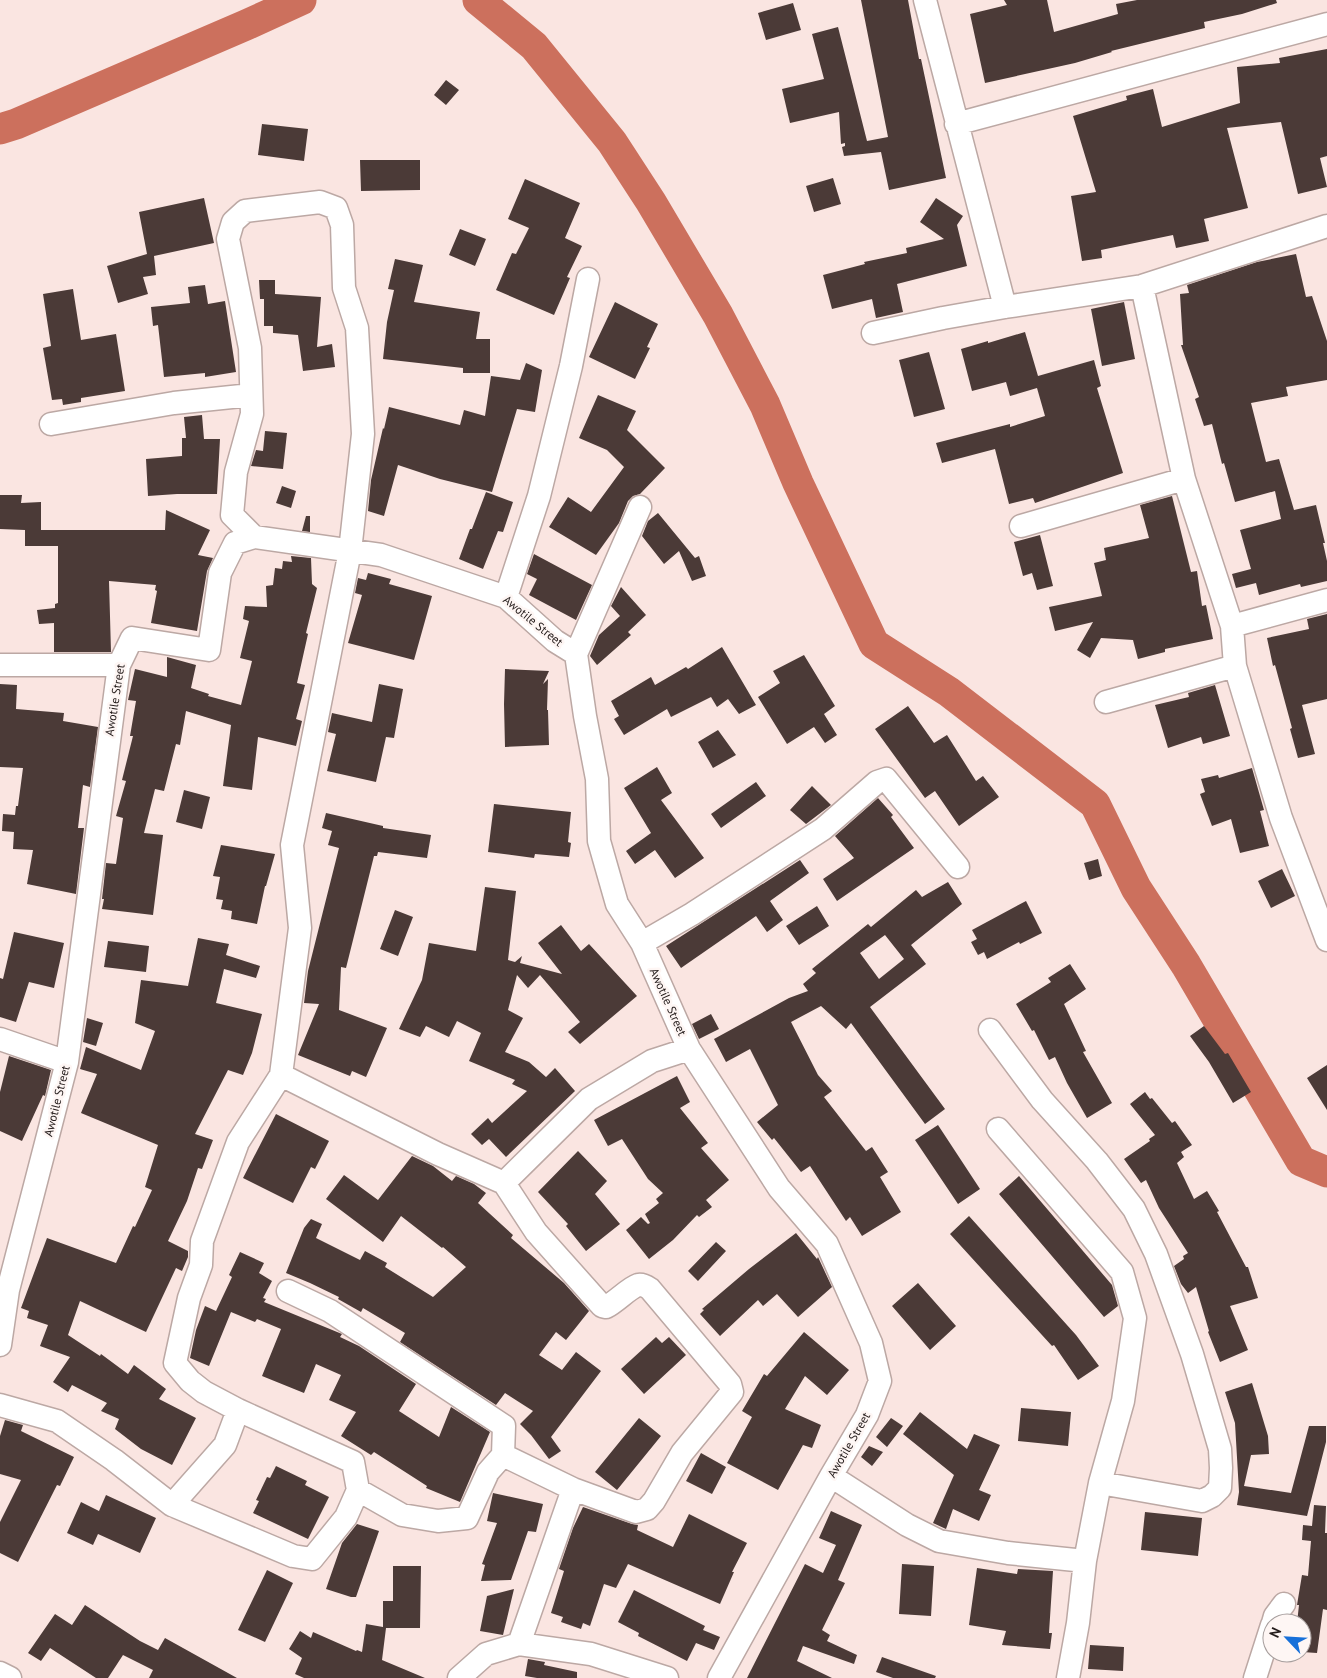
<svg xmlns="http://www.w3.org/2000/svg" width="1327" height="1678" font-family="'PT Sans',sans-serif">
  <rect width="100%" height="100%" fill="#fae5e1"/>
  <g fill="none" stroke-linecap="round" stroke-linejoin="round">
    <path stroke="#cc705d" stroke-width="31" d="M478 0 534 46 612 142 651 202 718 315 765 405 798 483 874 644 949 692 1095 804 1136 888 1186 965 1301 1161 1327 1172
      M0 129 16 124 246 25 301 0"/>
  </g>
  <path fill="#4b3a37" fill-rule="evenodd" d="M861 0H908L919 59H921L928 92 946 178 889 190 881 152 844 156 842 147 845 146V143L841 144 839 112 790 123 782 89 824 79 812 34 838 27 867 141 888 137Z
    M1004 0H1047L1054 32 1118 14 1116 4 1137 0H1276L1277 3 1242 14 1204 22 1205 28 1111 51 1112 52 1075 63 985 83 970 14 1007 5Z
    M793 3 801 30 766 40 758 13Z
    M1327 49V156L1320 158 1327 187 1298 194 1281 122 1227 128 1248 208 1204 219 1209 241 1176 248 1173 235 1101 250 1102 258 1082 261 1071 196 1096 192 1073 116 1127 100 1126 96 1153 89 1162 127 1240 103 1237 67 1280 63 1279 58Z
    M446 80 459 90 446 105 434 95Z
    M262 124 308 129 304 161 258 155Z
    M360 160H420V190L361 191Z
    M833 178 841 204 814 212 806 186Z
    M525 179 580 203 565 238 582 246 567 277 570 278 554 315 496 290 512 253 516 254 529 228 508 219Z
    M204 198 214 243 154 256 156 275 143 277 148 294 118 303 107 266 147 254 139 212Z
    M936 198 963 216 957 225 967 266 897 284 903 312 876 318 872 299 832 309 823 275 865 264 864 262 907 253 906 248 944 239 920 222Z
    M460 229 486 239 475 266 449 255Z
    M1296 254 1306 297 1312 296 1327 341V380L1286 387 1288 396 1251 403 1266 462 1279 459 1294 510 1316 505 1325 543H1323L1327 561V581L1301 587 1300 584 1259 595 1256 583 1236 588 1232 574 1251 569 1240 530 1281 519 1275 491 1235 502 1224 463 1222 464 1212 424 1204 426 1195 399 1199 397 1181 345H1183L1180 294 1189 293 1187 285 1257 262Z
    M395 259 423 265 414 302 480 312 476 339H490V373H463V368L383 359 387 322 394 290 388 289Z
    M259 280H275V294L321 297 317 347 332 344 335 367 303 371 298 335 273 333V326H264V299H260Z
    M205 285 208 304 225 301 236 372 205 377V373L164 377 158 325 153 326 151 307 190 303 188 287Z
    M73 289 81 340 116 334 125 391 81 398V402L63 405 62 399 52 400 43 348 51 346 43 294Z
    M615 302 658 324 647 347 650 348 635 379 589 357Z
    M1124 302 1135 359 1102 366 1091 309Z
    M1025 332 1038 376 1094 360 1101 386 1097 388 1123 473 1035 503 1033 498 1009 504 995 449 942 463 936 443 1010 424V427L1045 416 1037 388 1010 396 1006 382 972 391 961 349 988 341V343Z
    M929 352 945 409 914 417 899 360Z
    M526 363 542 370 535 412 517 409 492 492 440 479 398 465 384 516 368 511 371 480 383 428 384 429 389 407 460 425 464 410 485 416 491 376 520 380Z
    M598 395 636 411 627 430 665 468 640 494 633 496 628 501 619 523 596 555 549 527 568 497 591 512 624 467 607 450 579 438Z
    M202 415 204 439H220L217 494H177L148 496 146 459 182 456V438H186L184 417Z
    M265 431 287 433 283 469 251 466 256 450 263 451Z
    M282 486 296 491 291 508 276 503Z
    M486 492 513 502 503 532 498 531 483 569 459 559 470 529H472Z
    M0 495H22L21 503 41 502V530H165L166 510 210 530 198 555 213 558 207 571 197 631 151 623 157 591 155 590 156 585 109 581 111 652H54V623L39 624 37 610 55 608V604L58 603V546H25V530L0 529Z
    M1172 496 1191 572 1197 571 1202 606 1206 605 1213 639 1165 649V652L1138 659 1133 640 1101 638 1090 658 1077 650 1093 622 1055 631 1049 607 1102 596 1094 563 1106 560 1104 548 1149 538 1140 505Z
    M658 513 695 558 699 556 706 576 692 581 679 551 664 564 642 536 648 521Z
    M306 516H310V532L302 531Z
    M1040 535 1053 586 1037 590 1032 573 1023 576 1014 542Z
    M534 554 592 585 576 620 529 595 537 579 527 574Z
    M291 556 311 558 312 584 317 588 306 633 308 634 297 683 305 685 296 719 302 721 296 746 258 737 252 790 223 786 231 725 186 711 180 745 176 744 164 791 155 789 144 833 163 835 153 915 102 909 104 899H102L106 863 116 864 123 818 116 816 126 781 122 780 133 736H130L136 701 128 700 135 669 167 677V657L196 665 191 688 209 694 208 696 241 705 252 661 240 658 249 621 243 619 245 606 267 607 266 586 273 585 275 568 282 569 283 561 292 562Z
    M368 573 391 579 389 584 432 596 414 660 348 643 362 595 355 593 358 578 366 580Z
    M621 587 646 615 628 632 631 635 597 665 590 656 599 635 620 616 611 606Z
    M1327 614V699L1302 705 1315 754 1298 758 1290 729 1292 728 1275 665 1273 666 1267 638 1309 629 1307 619Z
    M722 647 756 705 739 714 728 699 717 707 711 697 671 717 667 709 624 735 614 719 619 716 611 701 651 677 655 685 686 667 688 669Z
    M804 655 835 706 824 714 837 735 825 743 814 727 787 744 758 697 780 683 773 671Z
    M505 669 549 671 543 684 548 679 547 710H548L549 745 505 747 504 704Z
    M0 684 17 685 16 709 64 713 63 721 98 727 90 787 83 785 78 828H84L76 894 27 884 33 850 13 849 14 832 2 831 3 814 15 815 16 806H18L23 768 0 767Z
    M379 684 403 689 394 738 386 737 376 782 327 771 336 734 328 732 332 713 372 722Z
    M1215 685 1230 736 1203 744 1201 737 1168 748 1155 705 1189 697 1188 693Z
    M908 706 934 743 947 735 976 781 983 776 999 797 959 826 935 791 925 798 875 729Z
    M718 730 736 755 713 768 698 742Z
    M657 767 672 793 661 800 704 858 675 878 655 850 635 864 626 851 651 833 624 788Z
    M1252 768 1264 810 1260 811 1269 846 1240 853 1231 819 1212 826 1200 794 1205 792 1201 779 1218 775 1219 778Z
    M756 782 766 796 721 828 711 814Z
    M812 786 831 805 806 824 790 810Z
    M184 790 210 797 202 829 176 822Z
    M878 798 893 815 891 817 914 848 837 901 823 879 854 858 835 836Z
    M494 804 571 812 568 842 571 843 569 857 535 854 534 858 488 852Z
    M326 813 383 826V828L431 835 427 858 378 852 377 856H374L346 968 341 967 339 1010 387 1028 366 1077 352 1071 350 1076 298 1055 319 1004 304 1003 308 971 339 848 328 845 332 831 322 828Z
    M221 845 275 854 266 886H265L257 924 231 919 232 911 221 909 223 900 216 899 220 877 213 876Z
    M1098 859 1102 876 1089 880 1084 863Z
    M800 860 809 873 770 901 783 920 767 932 756 916 681 968 666 946Z
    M1282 869 1295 896 1271 908 1258 881Z
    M948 882 962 904 911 945 926 964 870 1007 945 1109 925 1124 851 1023 846 1029 821 1006 791 1022 818 1075 832 1091 824 1097 866 1151 872 1147 888 1172 880 1177 901 1212 862 1236 850 1217 846 1221 810 1166 801 1172 774 1138 772 1140 757 1122 778 1105 750 1049 726 1062 714 1039 789 998 808 991 803 984 816 973 812 969 868 924 871 927 916 890 922 897ZM885 935 904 959 879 979 860 953Z
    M485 887 516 891 508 960 515 962 522 956 520 963 562 974 538 943 561 925 581 951 589 944 637 996 580 1044 568 1032 580 1022 540 975 528 988 517 975 508 1010 523 1018 505 1052 529 1062 546 1077 555 1068 575 1091 506 1157 489 1139 482 1145 471 1134 488 1118 492 1123 527 1091 512 1084 515 1080 469 1061 481 1033 457 1021 449 1037 426 1026 420 1037 399 1029 422 980 429 943 476 951Z
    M1026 901 1042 933 1020 944 1019 942 987 959 984 952 978 955 971 942 977 939 972 930Z
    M817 906 829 926 799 945 786 926Z
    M395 910 413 917 398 956 380 949Z
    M14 932 64 943 54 988 29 982 16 1022 0 1017V978L3 979Z
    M198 938 229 944 226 955 260 966 256 978 224 969 216 1003 262 1014 252 1053 243 1075 228 1070 195 1134 213 1140 202 1169 198 1168 187 1201 168 1241 188 1251V1257L182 1271 176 1268 146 1332 80 1301 68 1335 100 1356 101 1354 128 1374 134 1365 166 1389 159 1399 196 1418 172 1465 141 1449 115 1429 119 1419 101 1411 107 1403 72 1385 68 1392 53 1382 70 1357 40 1346 48 1325 27 1318 29 1311 21 1308 47 1238 116 1263 133 1226 135 1227 152 1190 145 1187 158 1145 81 1113 97 1074 80 1069 86 1047 141 1070 155 1031 135 1023 141 980 188 986Z
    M108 941 149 946 146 972 104 967Z
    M1070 964 1086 989 1064 1004 1086 1051 1083 1052 1112 1103 1087 1118 1067 1083 1055 1057 1049 1060 1034 1030 1032 1031 1016 1004 1051 982 1048 978Z
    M711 1014 719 1029 699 1039 692 1024Z
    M87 1018 103 1023 96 1046 83 1042Z
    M1204 1026 1225 1054 1228 1053 1251 1092 1233 1103 1209 1062 1190 1036Z
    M9 1056 51 1070 45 1096 43 1095 22 1141 0 1131V1092Z
    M1327 1065V1110L1307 1078Z
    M677 1076 690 1102 680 1108 708 1143 701 1148 729 1180 706 1200 712 1207 699 1217 697 1215 673 1240 649 1259 626 1230 641 1217 648 1224 650 1223 645 1214 659 1203 656 1199 663 1193 648 1179 622 1139 608 1146 594 1120Z
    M1145 1092 1150 1099 1152 1098 1172 1123 1175 1121 1192 1145 1181 1152 1184 1157 1177 1163 1194 1199 1207 1191 1219 1211 1217 1212 1246 1267H1248L1258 1298 1230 1306 1248 1350 1220 1362 1208 1332 1209 1331 1196 1287 1188 1293 1181 1284 1174 1266 1184 1259 1183 1256 1188 1253 1159 1208 1146 1180 1141 1183 1124 1159 1150 1141 1149 1139 1155 1135 1130 1104Z
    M276 1114 329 1141 315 1169 311 1167 293 1203 243 1178Z
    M938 1125 980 1189 958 1204 915 1140Z
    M578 1151 607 1181 595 1194 620 1224 586 1251 566 1226 568 1224 538 1192Z
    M412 1156 433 1166 452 1181 456 1176 474 1184 486 1193 478 1203 513 1235 511 1238 564 1283 589 1311 566 1340 556 1332 539 1355 562 1370 576 1352 601 1371 551 1437 561 1451 549 1459 531 1435 520 1424 533 1411 505 1393 496 1405 400 1342 405 1333 363 1308 361 1312 338 1299 339 1297 310 1283 286 1273 304 1228 311 1219 322 1224 316 1238 360 1260 365 1251 387 1263 385 1267 433 1297 466 1267 443 1247 442 1248 401 1216 383 1242 326 1199 344 1175 378 1200Z
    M1019 1176 1112 1285 1118 1306 1104 1317 999 1194Z
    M969 1216 1076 1335 1099 1366 1078 1380 1054 1345 1052 1346 950 1234Z
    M796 1233 817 1259 818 1257 832 1287 798 1317 777 1294 763 1306 758 1300 720 1336 700 1314 704 1310 702 1309 749 1269Z
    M716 1242 726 1251 698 1281 688 1271Z
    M240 1252 264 1263 259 1273 272 1281 263 1298 266 1299 264 1302 342 1334 340 1337 359 1346 416 1384 399 1411 439 1437 451 1407 490 1432 460 1502 426 1488 427 1486 374 1452 371 1455 341 1436 356 1412 329 1400 341 1375 316 1364 304 1393 262 1376 281 1329 257 1319 255 1322 231 1312 209 1366 190 1358 196 1330 205 1306 216 1311 232 1277 229 1275Z
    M918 1283 956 1326 930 1350 892 1306Z
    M804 1332 849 1370 827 1395 805 1376 785 1409 821 1425 812 1448 803 1445 778 1490 727 1463 752 1417 742 1411 764 1374 767 1376Z
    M656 1337 662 1343 669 1337 686 1355 644 1394 621 1369Z
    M1252 1383 1268 1436 1269 1454 1251 1455 1244 1486 1291 1493 1309 1426H1326V1442L1307 1516 1237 1505 1239 1492 1235 1423 1225 1392Z
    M1021 1408 1071 1412 1068 1446 1018 1441Z
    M920 1412 967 1449 974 1434 1000 1445 979 1490 991 1495 979 1521 953 1509 946 1529 933 1523 954 1475 903 1434Z
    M639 1418 661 1436 617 1490 595 1472Z
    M891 1418 903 1426 887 1447 876 1437Z
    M5 1420 23 1425 21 1431 74 1457 60 1486 57 1485 18 1562 0 1553V1522L21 1480 0 1474V1436Z
    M869 1446 883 1452 872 1466 861 1457Z
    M701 1453 726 1467 712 1494 686 1481Z
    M276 1466 307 1481 305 1485 329 1497 308 1539 253 1513 259 1501 256 1500 267 1477 270 1478Z
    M493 1493 543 1504 536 1532 528 1531 511 1580 481 1581 485 1565 482 1564 497 1523 487 1521Z
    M106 1495 156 1518 140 1553 98 1534 93 1545 67 1533 81 1502 99 1511Z
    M1314 1505 1326 1506 1325 1533H1327V1610L1323 1609 1317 1653 1302 1652V1623H1297L1299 1605H1297L1302 1575 1308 1576 1311 1541 1302 1540 1303 1525 1312 1526Z
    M583 1507 632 1524 638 1525 637 1530 673 1547 689 1514 747 1543 732 1572H734L720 1604 628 1564 616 1588 604 1584 590 1626 583 1623 581 1629 561 1622 563 1617 551 1613 564 1571 559 1569 573 1528Z
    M831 1511 862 1525 838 1580 845 1583 822 1630 830 1635 827 1641 857 1655 854 1664 803 1646 797 1661 832 1678H747L805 1564 823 1573 836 1545 819 1538Z
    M1145 1512 1202 1518 1198 1556 1141 1550Z
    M357 1524 379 1531 356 1597H351L326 1589 342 1543Z
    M902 1564 934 1566 931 1616 899 1614Z
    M393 1566H421L420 1628H386L382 1660 425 1678H304L295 1674 302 1658 289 1649 300 1631 311 1638 313 1632 356 1651 357 1650 362 1652 366 1624 383 1627V1601H393Z
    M977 1568 1017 1574 1018 1569 1053 1571 1049 1633H1052L1050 1649 1002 1645 1006 1631 969 1625Z
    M267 1570 293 1583 265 1642 238 1630Z
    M514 1589 503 1635 480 1631 487 1596Z
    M634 1590 705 1626 703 1630 720 1637 714 1650 696 1643 687 1661 638 1636 639 1633 618 1622Z
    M85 1605 140 1641 158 1650 165 1638 237 1678H149L153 1670 123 1655 108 1678H96L50 1648 41 1661 28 1653 55 1614 72 1625Z
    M1090 1645 1124 1647 1123 1671 1088 1669Z
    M882 1657 936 1676 935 1678H893L876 1672Z
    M528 1659 545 1662 544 1665 577 1672V1678H537L525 1676Z"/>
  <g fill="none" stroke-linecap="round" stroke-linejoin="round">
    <defs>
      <path id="minor" d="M925 0 1005 307
        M956 124 1327 24
        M1142 286 1184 479 1232 626 1235 666 1281 818 1327 940
        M873 333 943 318 1005 307 1142 286 1327 226
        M51 424 174 403 251 395
        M1021 526 1184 479
        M506 597 539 496 571 366 588 279
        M1232 626 1327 600
        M576 654 640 507
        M0 665H119
        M1106 702 1235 666
        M642 943 692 914 823 829 877 782 886 779 958 867
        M990 1030 1042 1100 1097 1161 1134 1209 1156 1254 1192 1354 1220 1449 1221 1468 1220 1488 1212 1496 1202 1501 1100 1483
        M0 1039 67 1062
        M281 1075 438 1154 504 1183 536 1232 602 1306 606 1307C616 1302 629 1288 638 1285 643 1284 647 1287 650 1289L730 1384 732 1392 682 1453 654 1501 647 1509 636 1512 573 1489 503 1455 504 1426 330 1311 288 1291
        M998 1129 1122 1272 1135 1318 1123 1401 1100 1483 1085 1561 1078 1623 1068 1678
        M504 1183 589 1099 652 1061 689 1049
        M0 1345 8 1290 67 1062 119 665 132 638 209 650 220 573 235 543 254 537 381 555 506 597 555 641 576 654 585 716 597 779 599 841 617 904 642 943 689 1049 779 1188 827 1244 871 1343 880 1381 867 1415 831 1476 719 1678
        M0 1405 57 1421 114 1460 172 1505 225 1445 238 1410 204 1392 190 1381 175 1363 189 1298 201 1265 202 1241 238 1142 281 1075 300 928 292 845 350 551 363 434 357 328 344 288 342 225 336 208 320 202 245 211 233 222 228 239 250 348 252 414 236 472 232 515 254 537
        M831 1476 907 1525 939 1541 1008 1553 1085 1561
        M358 1490 402 1515 438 1521 467 1518 488 1472 503 1455
        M172 1505 293 1556 312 1559 346 1517 358 1490 353 1462 238 1410
        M1273 1623 1275 1616 1284 1604
        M519 1644 573 1489
        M0 1673 10 1678
        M459 1678 486 1654 519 1644 591 1654 667 1678
        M1255 1678 1272 1625"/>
    </defs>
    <use href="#minor" stroke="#bca8a4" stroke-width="25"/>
    <use href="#minor" stroke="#fff" stroke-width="22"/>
  </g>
  <g text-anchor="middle" stroke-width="5" stroke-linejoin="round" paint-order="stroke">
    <g font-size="12" fill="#231b1a" stroke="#fef6f4">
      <text transform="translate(533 621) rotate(39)" y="4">Awotile Street</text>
      <text transform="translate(115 700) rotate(-81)" y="4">Awotile Street</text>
      <text transform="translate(668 1002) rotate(66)" y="4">Awotile Street</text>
      <text transform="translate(57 1101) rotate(-76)" y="4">Awotile Street</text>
      <text transform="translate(849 1445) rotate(-60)" y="4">Awotile Street</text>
    </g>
  </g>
  <g transform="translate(1287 1638) rotate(295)"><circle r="24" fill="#fef6f4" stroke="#a69e9d"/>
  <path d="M0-4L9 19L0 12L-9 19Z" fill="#1770d9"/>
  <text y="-8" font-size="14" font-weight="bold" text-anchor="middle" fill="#231b1a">N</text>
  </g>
</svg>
